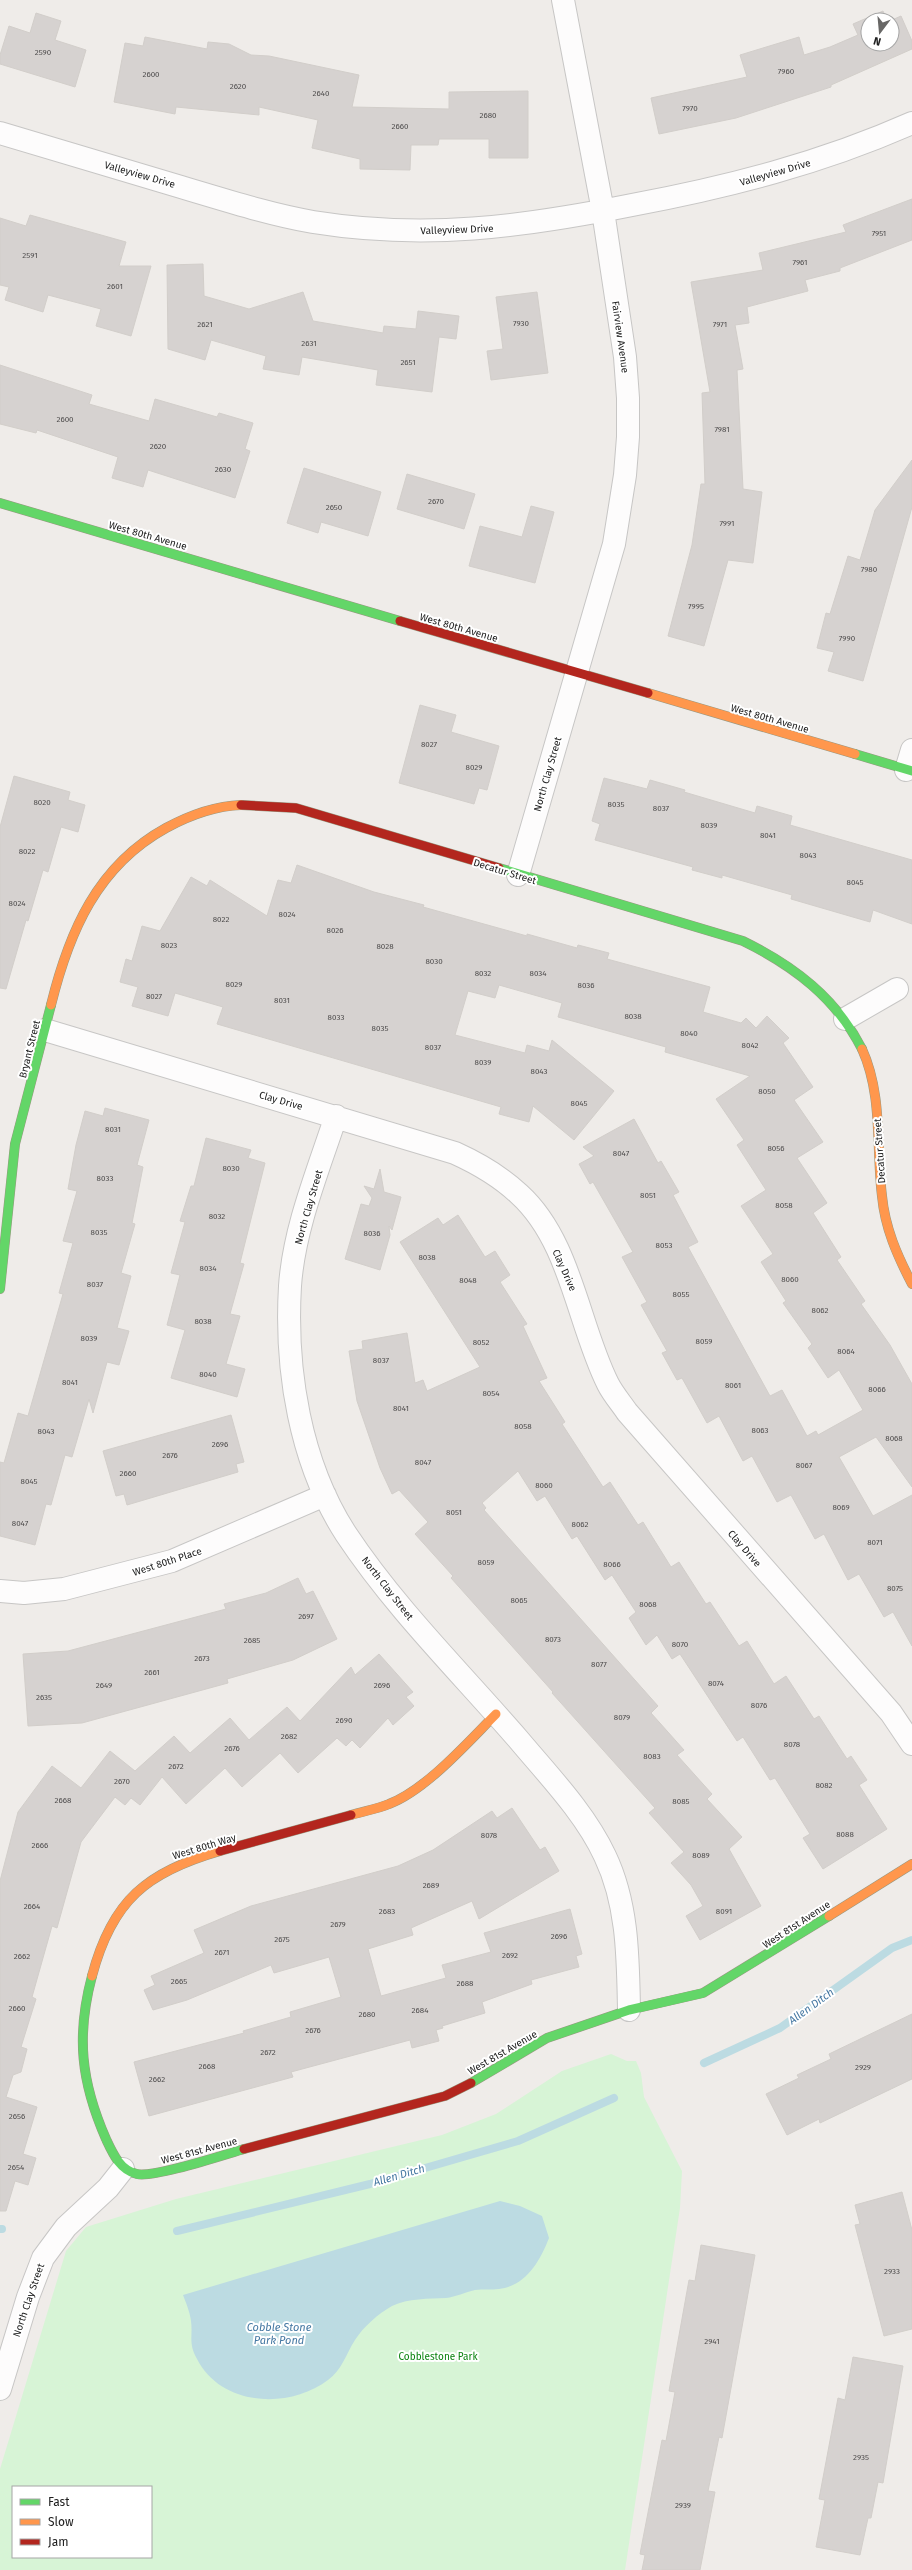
<svg xmlns="http://www.w3.org/2000/svg" width="912" height="2570" font-family="'Fira Sans',sans-serif">
  <rect width="100%" height="100%" fill="#efece9"/>
  <path fill="#d7f4d6" fill-rule="evenodd" d="M611 2054 627 2061H636L641 2073 644 2097 682 2171 680 2208 625 2570H0V2469L66 2251 86 2227 176 2199 442 2135 496 2114 562 2071ZM13 2487H151V2557H13Z"/>
  <path fill="#bcdbe2" d="M500 2201 520 2206 542 2216 549 2238C540 2261 526 2286 499 2289 491 2290 483 2289 475 2290 465 2292 456 2297 446 2298 429 2299 408 2298 392 2306 378 2314 363 2327 355 2340 346 2354 342 2370 328 2380 288 2410 221 2406 197 2359 188 2343 193 2336 191 2321 190 2312 186 2303 183 2295Z"/>
  <g fill="none" stroke-linecap="round" stroke-linejoin="round">
    <path stroke="#bcdbe2" stroke-width="8" d="M704 2063 780 2028 892 1948 912 1940
      M0 2229H2
      M177 2231 370 2184 518 2141 614 2098"/>
  </g>
  <path fill="#d6d2d0" stroke="#d2ceca" d="M883 11 887 20H868V44H892V20L901 16 912 41V49L831 85V87L736 118 659 134 651 98 747 77 740 55 799 37 804 55 830 47 858 35 853 24Z
    M36 13 61 21 55 40 86 50 75 87 0 64V55L9 26 30 33Z
    M145 37 207 49 208 42 229 44 251 55 269 56 359 75 352 107 449 109V92L528 91V158H489V139H439L438 145H411L410 170 360 169V159L312 148 318 120 259 107V115L176 107 175 114 114 102 125 43 143 46Z
    M912 199V240L840 268V271L805 280 808 291 747 307 749 323 735 325 743 369 737 370 743 489 762 492 753 563 728 560 704 646 668 636 692 545 701 484H705L702 393 710 392 691 282 763 270 759 253 846 232 843 225Z
    M30 215 126 242 119 266H151L131 336 96 326 101 309 48 295 43 312 5 300 9 287 0 285V218L26 226Z
    M203 264 204 296 249 309 303 292 313 321 383 333 384 326 416 329 418 311 459 316 456 339 439 337 432 392 376 385 378 370 302 357 299 375 263 369 266 356 211 340 205 360 168 349 167 265Z
    M537 292 548 373 491 380 487 351 503 349 496 297Z
    M0 365 92 395 89 404 149 421 155 399 217 417 219 413 253 423 245 449 250 451 235 498 148 470 143 487 112 478 118 457 37 430 36 433 0 424Z
    M912 460V507L863 681 828 671 834 652 817 648 826 613 830 614 848 556 860 560 875 510Z
    M304 468 381 492 368 536 321 522 318 533 287 523Z
    M407 474 475 494 464 529 397 509Z
    M531 506 554 512 535 583 469 566 480 526 522 537Z
    M420 705 456 715 451 732 499 746 487 790 479 788 474 804 399 783Z
    M14 776 70 792 68 800 85 805 78 832 61 827 48 872 43 870 28 921 26 920 6 989 0 988V827Z
    M604 778 647 789 650 780 685 790 684 792 755 813 757 806 792 816 790 825 912 860V924L873 910 870 922 791 899 792 895 722 875V878L692 870 693 867 595 840 600 824 592 821Z
    M297 865 374 892 424 905 423 907 527 936V934L577 948 578 945 609 953 607 959 710 987 703 1012 741 1023 746 1018 756 1028 767 1016 789 1038 783 1043 813 1087 794 1100 823 1142 797 1158 827 1203 813 1213 841 1257 837 1260 865 1301 861 1304 890 1345 912 1384V1487L876 1437 839 1457 873 1516 912 1495V1646L893 1612 884 1617 859 1574 848 1580 824 1534 815 1539 791 1495 777 1502 752 1456 743 1461 719 1416 707 1423 682 1378 677 1380 662 1353 667 1351 641 1305 647 1302 622 1257 633 1252 593 1182 590 1184 579 1164 594 1156 583 1147 634 1119 658 1163 661 1161 679 1192 673 1195 698 1242 688 1247 770 1396 782 1390 807 1436 816 1431 818 1435 863 1410 839 1370 828 1378 808 1348 812 1344 783 1303 786 1301 761 1262 773 1254 741 1206 766 1190 737 1145 744 1140 716 1099 750 1076 665 1052 666 1047 558 1017 562 1003 499 985 495 998 468 991 455 1035 525 1053 527 1045 549 1051 552 1040 614 1091 574 1140 533 1106 529 1122 499 1114 501 1107 217 1024 223 1007 175 993 168 1016 132 1006 138 987 120 982 126 959 132 961 142 926 160 931 191 877 207 886 210 880 267 916 278 880 291 883Z
    M105 1108 149 1120 137 1165 143 1167 132 1223 135 1224 121 1273 131 1276 117 1328 129 1331 119 1365 107 1362 93 1413 89 1399 72 1457 65 1455 51 1505 46 1504 35 1545 0 1536V1462L4 1463 18 1413 28 1416 63 1294 59 1293 73 1243 63 1241 77 1191 68 1189 76 1145 85 1111 103 1116Z
    M206 1138 251 1150 248 1158 265 1163 240 1263 244 1264 230 1314 240 1316 226 1364 245 1369 237 1397 171 1378 185 1330 167 1325 180 1275 171 1273 185 1222 180 1221 191 1186H194Z
    M380 1169 384 1192 401 1197 392 1230 389 1226 390 1235 380 1270 345 1259 361 1204 369 1206 372 1198 364 1186 374 1189Z
    M458 1215 485 1257 495 1251 510 1275 500 1282 527 1324 523 1326 547 1378 539 1381 565 1422 562 1424 603 1487 610 1482 638 1525 643 1522 671 1567 679 1562 706 1604 710 1602 739 1646 747 1641 774 1684 786 1676 814 1719 819 1716 847 1759 851 1756 867 1780 859 1785 887 1829 823 1869 803 1838 810 1834 775 1778 770 1780 743 1737 737 1741 680 1654 672 1659 657 1635 646 1645 629 1618 636 1612 612 1575 605 1580 577 1536 572 1539 545 1496 537 1501 518 1471 482 1503 486 1508 484 1510 658 1706 651 1713 684 1750 677 1755 712 1794 707 1799 742 1837 729 1849 761 1906 700 1940 686 1916 703 1906 691 1885 671 1863 684 1852 649 1813 655 1808 552 1693 553 1692 451 1578 453 1576 415 1534 428 1522 399 1490 392 1494 380 1468 357 1401 349 1351 363 1349 362 1341 407 1333 415 1383 423 1380 427 1391 480 1367 400 1242 438 1218 443 1225Z
    M231 1415 244 1462 236 1464 238 1472 127 1505 124 1494 116 1496 103 1451Z
    M298 1578 306 1594 313 1591 337 1639 293 1660 227 1679 228 1683 82 1723 28 1726 23 1654 68 1651 226 1609 224 1604 266 1593Z
    M379 1654 413 1692 406 1697 414 1706 393 1725 388 1718 360 1748 352 1740 346 1746 337 1738 298 1773 280 1753 242 1787 225 1768 186 1804 162 1777 140 1805 131 1798 125 1805 115 1797 81 1842 57 1928 52 1926 32 1997 36 1999 21 2047 27 2049 21 2072 13 2075 6 2097 37 2107 23 2154 36 2158 28 2185 15 2181 6 2211H0V1881L18 1812 52 1766 81 1788 110 1751 135 1771 174 1736 190 1753 230 1718 249 1740 287 1707 300 1721 351 1667 355 1675Z
    M512 1808 540 1850 545 1847 559 1871 479 1919 472 1901 411 1928 413 1935 368 1949 381 1996 446 1978 442 1965 491 1952 484 1933 570 1909 582 1954 576 1956 579 1967 531 1980 532 1984 482 2002 485 2013 442 2026 443 2028 436 2030 439 2041 412 2048 410 2040 291 2072 293 2077 149 2116 134 2062 244 2033 243 2031 291 2017 290 2012 341 1997 329 1957 274 1973 271 1965 187 2000 153 2010 144 1990 155 1985 151 1976 204 1953 194 1930 251 1906 398 1866 433 1850 492 1811 497 1818Z
    M912 2014V2079L820 2123 819 2119 787 2135 766 2094 799 2078 797 2075 831 2059 829 2054Z
    M902 2192 912 2230V2329L884 2336 855 2225 860 2224 855 2205Z
    M701 2245 755 2255 722 2438 719 2437 708 2491 715 2492 700 2570H642L645 2555 640 2554 662 2440 666 2441 675 2392 669 2391 689 2280 695 2281Z
    M853 2357 903 2366 883 2483 878 2482 871 2518H868L860 2555 816 2547 825 2500 819 2499 838 2398 845 2400Z"/>
  <g fill="none" stroke-linecap="round" stroke-linejoin="round">
    <defs>
      <path id="street" d="M0 133C60 151 121 169 181 187 225 200 268 214 313 222 425 240 522 227 632 205 728 187 822 163 912 123
        M906 770 912 750
        M518 875 614 544 625 475 628 437V398L625 357 603 211 563 0
        M845 1019 897 989
        M45 1030 455 1153C477 1163 501 1177 519 1194 571 1241 578 1325 608 1384 613 1394 621 1403 627 1412L891 1713 912 1744
        M336 1116C318 1171 294 1228 290 1286 285 1370 300 1463 346 1534 395 1608 460 1672 518 1739 549 1776 585 1813 605 1856 628 1904 628 1958 629 2010
        M0 1591 24 1593 64 1589 172 1561 325 1495
        M0 2389 28 2297 43 2258 66 2227 108 2188 123 2169"/>
      <path id="fast" d="M0 503 400 621
        M855 754 912 771
        M499 868 743 941C794 966 836 998 862 1049
        M0 1289 15 1144 51 1005
        M92 1976C76 2036 81 2082 106 2139 113 2154 120 2170 137 2174 154 2178 223 2155 244 2149
        M471 2083 547 2038 629 2010 703 1993 829 1916"/>
      <path id="slow" d="M648 693 855 754
        M51 1005C69 932 97 866 166 828 190 815 214 806 241 805
        M862 1049C883 1095 876 1147 882 1196 885 1228 897 1255 912 1284
        M351 1815C364 1811 377 1809 389 1804 426 1790 468 1742 496 1714
        M829 1916 912 1864
        M92 1976C112 1900 147 1872 220 1851"/>
      <path id="jam" d="M400 621 648 693
        M241 805 296 808 499 868
        M220 1851 351 1815
        M244 2149 445 2096 471 2083"/>
    </defs>
    <use href="#street" stroke="#c7c6c5" stroke-width="24"/>
    <use href="#fast" stroke="#989880" stroke-width="10"/>
    <use href="#slow" stroke="#989880" stroke-width="10"/>
    <use href="#jam" stroke="#989880" stroke-width="10"/>
    <use href="#street" stroke="#fdfcfc" stroke-width="22"/>
    <use href="#fast" stroke="#63d668" stroke-width="9"/>
    <use href="#slow" stroke="#ff974d" stroke-width="9"/>
    <use href="#jam" stroke="#b3261e" stroke-width="9"/>
  </g>
  <g text-anchor="middle" stroke-width="4" stroke-linejoin="round" paint-order="stroke">
    <g font-size="8" fill="#4e4c4c">
      <text x="43" y="55">2590</text>
      <text x="786" y="74">7960</text>
      <text x="151" y="77">2600</text>
      <text x="238" y="89">2620</text>
      <text x="321" y="96">2640</text>
      <text x="690" y="111">7970</text>
      <text x="488" y="118">2680</text>
      <text x="400" y="129">2660</text>
      <text x="879" y="236">7951</text>
      <text x="30" y="258">2591</text>
      <text x="800" y="265">7961</text>
      <text x="115" y="289">2601</text>
      <text x="521" y="326">7930</text>
      <text x="205" y="327">2621</text>
      <text x="720" y="327">7971</text>
      <text x="309" y="346">2631</text>
      <text x="408" y="365">2651</text>
      <text x="65" y="422">2600</text>
      <text x="722" y="432">7981</text>
      <text x="158" y="449">2620</text>
      <text x="223" y="472">2630</text>
      <text x="436" y="504">2670</text>
      <text x="334" y="510">2650</text>
      <text x="727" y="526">7991</text>
      <text x="869" y="572">7980</text>
      <text x="696" y="609">7995</text>
      <text x="847" y="641">7990</text>
      <text x="429" y="747">8027</text>
      <text x="474" y="770">8029</text>
      <text x="42" y="805">8020</text>
      <text x="616" y="807">8035</text>
      <text x="661" y="811">8037</text>
      <text x="709" y="828">8039</text>
      <text x="768" y="838">8041</text>
      <text x="27" y="854">8022</text>
      <text x="808" y="858">8043</text>
      <text x="855" y="885">8045</text>
      <text x="17" y="906">8024</text>
      <text x="287" y="917">8024</text>
      <text x="221" y="922">8022</text>
      <text x="335" y="933">8026</text>
      <text x="169" y="948">8023</text>
      <text x="385" y="949">8028</text>
      <text x="434" y="964">8030</text>
      <text x="483" y="976">8032</text>
      <text x="538" y="976">8034</text>
      <text x="234" y="987">8029</text>
      <text x="586" y="988">8036</text>
      <text x="154" y="999">8027</text>
      <text x="282" y="1003">8031</text>
      <text x="633" y="1019">8038</text>
      <text x="336" y="1020">8033</text>
      <text x="380" y="1031">8035</text>
      <text x="689" y="1036">8040</text>
      <text x="750" y="1048">8042</text>
      <text x="433" y="1050">8037</text>
      <text x="483" y="1065">8039</text>
      <text x="539" y="1074">8043</text>
      <text x="767" y="1094">8050</text>
      <text x="579" y="1106">8045</text>
      <text x="113" y="1132">8031</text>
      <text x="776" y="1151">8056</text>
      <text x="621" y="1156">8047</text>
      <text x="231" y="1171">8030</text>
      <text x="105" y="1181">8033</text>
      <text x="648" y="1198">8051</text>
      <text x="784" y="1208">8058</text>
      <text x="217" y="1219">8032</text>
      <text x="99" y="1235">8035</text>
      <text x="372" y="1236">8036</text>
      <text x="664" y="1248">8053</text>
      <text x="427" y="1260">8038</text>
      <text x="208" y="1271">8034</text>
      <text x="790" y="1282">8060</text>
      <text x="468" y="1283">8048</text>
      <text x="95" y="1287">8037</text>
      <text x="681" y="1297">8055</text>
      <text x="820" y="1313">8062</text>
      <text x="203" y="1324">8038</text>
      <text x="89" y="1341">8039</text>
      <text x="704" y="1344">8059</text>
      <text x="481" y="1345">8052</text>
      <text x="846" y="1354">8064</text>
      <text x="381" y="1363">8037</text>
      <text x="208" y="1377">8040</text>
      <text x="70" y="1385">8041</text>
      <text x="733" y="1388">8061</text>
      <text x="877" y="1392">8066</text>
      <text x="491" y="1396">8054</text>
      <text x="401" y="1411">8041</text>
      <text x="523" y="1429">8058</text>
      <text x="760" y="1433">8063</text>
      <text x="46" y="1434">8043</text>
      <text x="894" y="1441">8068</text>
      <text x="220" y="1447">2696</text>
      <text x="170" y="1458">2676</text>
      <text x="423" y="1465">8047</text>
      <text x="804" y="1468">8067</text>
      <text x="128" y="1476">2660</text>
      <text x="29" y="1484">8045</text>
      <text x="544" y="1488">8060</text>
      <text x="841" y="1510">8069</text>
      <text x="454" y="1515">8051</text>
      <text x="20" y="1526">8047</text>
      <text x="580" y="1527">8062</text>
      <text x="875" y="1545">8071</text>
      <text x="486" y="1565">8059</text>
      <text x="612" y="1567">8066</text>
      <text x="895" y="1591">8075</text>
      <text x="519" y="1603">8065</text>
      <text x="648" y="1607">8068</text>
      <text x="306" y="1619">2697</text>
      <text x="553" y="1642">8073</text>
      <text x="252" y="1643">2685</text>
      <text x="680" y="1647">8070</text>
      <text x="202" y="1661">2673</text>
      <text x="599" y="1667">8077</text>
      <text x="152" y="1675">2661</text>
      <text x="716" y="1686">8074</text>
      <text x="104" y="1688">2649</text>
      <text x="382" y="1688">2696</text>
      <text x="44" y="1700">2635</text>
      <text x="759" y="1708">8076</text>
      <text x="622" y="1720">8079</text>
      <text x="344" y="1723">2690</text>
      <text x="289" y="1739">2682</text>
      <text x="792" y="1747">8078</text>
      <text x="232" y="1751">2676</text>
      <text x="652" y="1759">8083</text>
      <text x="176" y="1769">2672</text>
      <text x="122" y="1784">2670</text>
      <text x="824" y="1788">8082</text>
      <text x="63" y="1803">2668</text>
      <text x="681" y="1804">8085</text>
      <text x="845" y="1837">8088</text>
      <text x="489" y="1838">8078</text>
      <text x="40" y="1848">2666</text>
      <text x="701" y="1858">8089</text>
      <text x="431" y="1888">2689</text>
      <text x="32" y="1909">2664</text>
      <text x="387" y="1914">2683</text>
      <text x="724" y="1914">8091</text>
      <text x="338" y="1927">2679</text>
      <text x="559" y="1939">2696</text>
      <text x="282" y="1942">2675</text>
      <text x="222" y="1955">2671</text>
      <text x="510" y="1958">2692</text>
      <text x="22" y="1959">2662</text>
      <text x="179" y="1984">2665</text>
      <text x="465" y="1986">2688</text>
      <text x="17" y="2011">2660</text>
      <text x="420" y="2013">2684</text>
      <text x="367" y="2017">2680</text>
      <text x="313" y="2033">2676</text>
      <text x="268" y="2055">2672</text>
      <text x="207" y="2069">2668</text>
      <text x="863" y="2070">2929</text>
      <text x="157" y="2082">2662</text>
      <text x="17" y="2119">2656</text>
      <text x="16" y="2170">2654</text>
      <text x="892" y="2274">2933</text>
      <text x="712" y="2344">2941</text>
      <text x="861" y="2460">2935</text>
      <text x="683" y="2508">2939</text>
    </g>
    <g font-size="10" fill="#202020" stroke="#fff">
      <text transform="translate(775 172) rotate(-16)" y="4">Valleyview Drive</text>
      <text transform="translate(140 174) rotate(16)" y="4">Valleyview Drive</text>
      <text transform="translate(457 229) rotate(-2)" y="4">Valleyview Drive</text>
      <text transform="translate(621 337) rotate(82)" y="4">Fairview Avenue</text>
      <text transform="translate(148 535) rotate(16)" y="4">West 80th Avenue</text>
      <text transform="translate(459 627) rotate(16)" y="4">West 80th Avenue</text>
      <text transform="translate(770 718) rotate(16)" y="4">West 80th Avenue</text>
      <text transform="translate(547 774) rotate(-74)" y="4">North Clay Street</text>
      <text transform="translate(505 871) rotate(17)" y="4">Decatur Street</text>
      <text transform="translate(29 1049) rotate(-76)" y="4">Bryant Street</text>
      <text transform="translate(281 1100) rotate(16)" y="4">Clay Drive</text>
      <text transform="translate(879 1151) rotate(-94)" y="4">Decatur Street</text>
      <text transform="translate(308 1207) rotate(-74)" y="4">North Clay Street</text>
      <text transform="translate(565 1270) rotate(66)" y="4">Clay Drive</text>
      <text transform="translate(745 1548) rotate(49)" y="4">Clay Drive</text>
      <text transform="translate(167 1561) rotate(-18)" y="4">West 80th Place</text>
      <text transform="translate(388 1588) rotate(52)" y="4">North Clay Street</text>
      <text transform="translate(204 1846) rotate(-17)" y="4">West 80th Way</text>
      <text transform="translate(796 1924) rotate(-33)" y="4">West 81st Avenue</text>
      <text transform="translate(502 2052) rotate(-30)" y="4">West 81st Avenue</text>
      <text transform="translate(199 2150) rotate(-15)" y="4">West 81st Avenue</text>
      <text transform="translate(28 2300) rotate(-71)" y="4">North Clay Street</text>
    </g>
    <g font-size="10" fill="#0a820f" stroke="#fff">
      <text x="438" y="2360">Cobblestone Park</text>
    </g>
    <g font-size="11" font-style="italic" fill="#4477a2" stroke="#fff">
      <text transform="translate(811 2006) rotate(-36)" y="4">Allen Ditch</text>
      <text transform="translate(399 2175) rotate(-16)" y="4">Allen Ditch</text>
      <text x="279" y="2331">Cobble Stone<tspan x="279" dy="13">Park Pond</tspan></text>
    </g>
  </g>
  <rect x="12" y="2486" width="140" height="72" fill="#ffffff" stroke="#a6a6a6"/>
  <rect x="20" y="2499" width="20" height="6" fill="#63d668" stroke="#a6a6a6"/>
  <text x="48" y="2506" font-size="12" fill="#202020">Fast</text>
  <rect x="20" y="2519" width="20" height="6" fill="#ff974d" stroke="#a6a6a6"/>
  <text x="48" y="2526" font-size="12" fill="#202020">Slow</text>
  <rect x="20" y="2539" width="20" height="6" fill="#b3261e" stroke="#a6a6a6"/>
  <text x="48" y="2546" font-size="12" fill="#202020">Jam</text>
  <g transform="translate(880 32) rotate(196)"><circle r="19" fill="#ffffff" stroke="#a6a6a6"/>
  <path d="M0-3L7 15L0 10L-7 15Z" fill="#686766"/>
  <text y="-6" font-size="11" font-weight="bold" text-anchor="middle" fill="#202020">N</text>
  </g>
</svg>
